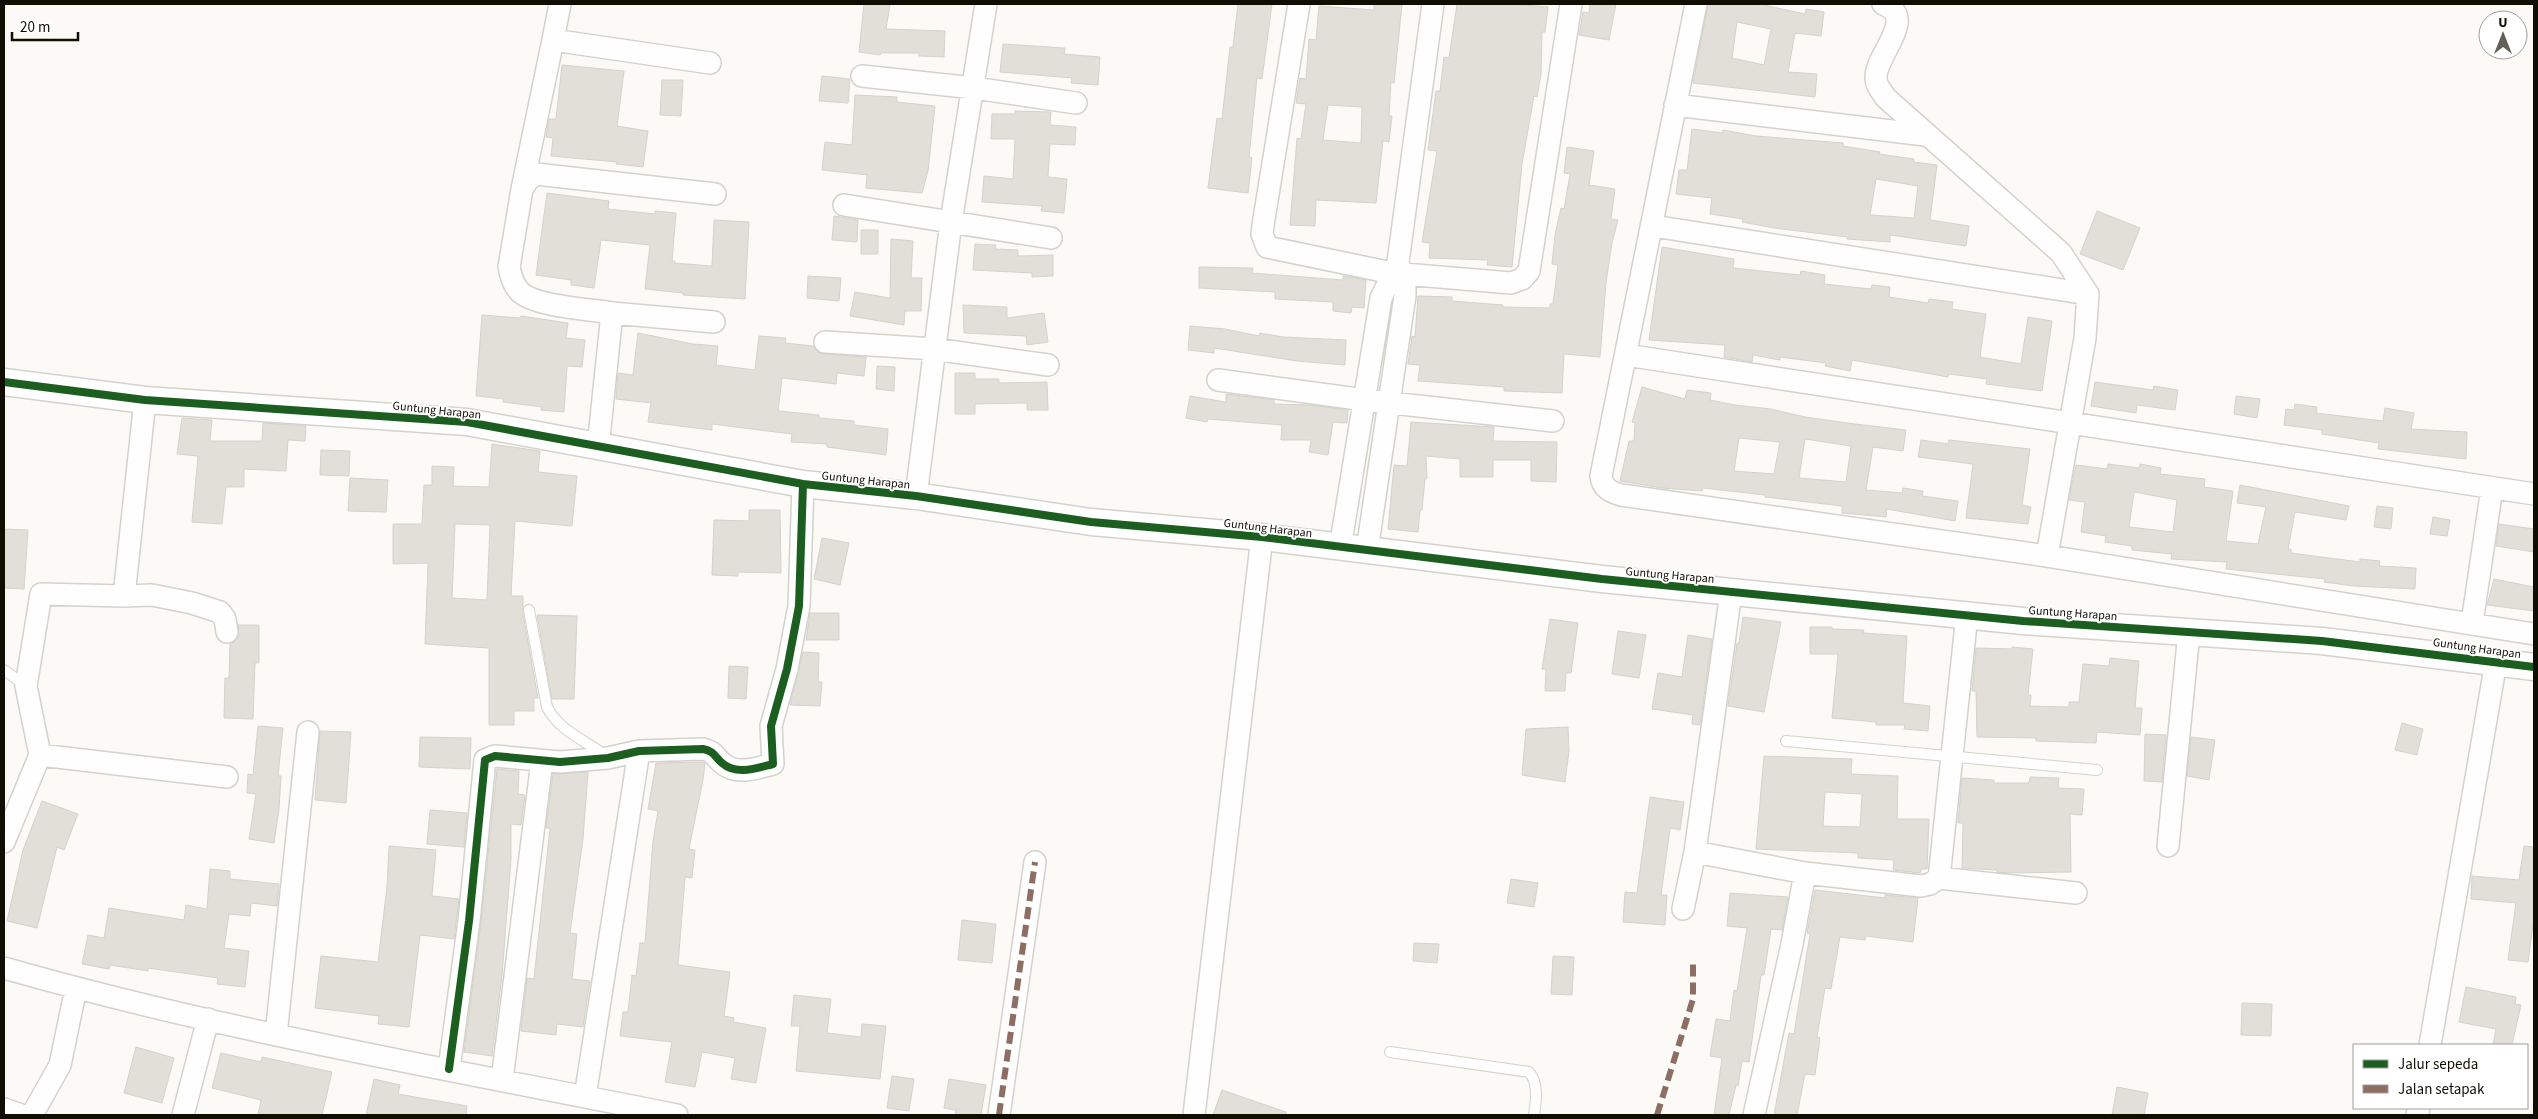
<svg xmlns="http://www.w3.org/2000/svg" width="2538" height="1119" font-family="'Source Sans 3',sans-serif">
  <rect width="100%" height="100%" fill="#fbfaf7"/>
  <path fill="#e1dfd8" stroke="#d4d2cb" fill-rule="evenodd" d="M864 4H890L886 29 945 31 944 57 919 56V53H881L880 55 859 52Z
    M1238 4H1272L1262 79 1257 78 1249 157 1252 158 1248 193 1208 188 1217 118 1222 119 1230 47H1233Z
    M1374 4H1402L1394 83 1391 82 1389 116H1392L1389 142 1383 141 1376 203 1316 200 1315 226 1290 225 1297 138 1301 139 1306 104 1296 103 1300 78 1306 79 1309 39 1316 40 1319 6 1374 10ZM1328 105 1362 107 1361 143 1323 140Z
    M1457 4H1511L1548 7 1545 32H1542L1541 74 1537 97 1534 96 1522 164 1512 267 1487 265 1488 260 1429 258 1430 243 1422 242 1437 151 1428 150 1436 91H1440L1444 57 1449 58Z
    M1590 4H1616L1609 40 1579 35 1583 12 1589 13Z
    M1708 4H1759L1805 14 1806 9 1824 12 1821 36 1795 33 1788 72 1817 74 1815 97 1693 83ZM1737 22 1771 29 1764 65 1732 58Z
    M1003 44 1065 48 1064 54 1100 57 1098 85 1071 83 1072 78 1000 72Z
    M562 65 624 71 617 126 648 131 643 167 616 164 617 162 551 156 553 138 546 137 549 119H556Z
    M822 76 850 79 848 103 819 101Z
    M662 80H683L681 116 660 115Z
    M855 95 897 97V102L935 106 928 171 922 193 866 188 867 175 822 170 825 142 852 145Z
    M1015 111 1051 112 1050 125 1076 127 1075 145 1050 144 1048 177 1067 179 1064 213 1041 211 1042 206 982 202 984 176 1013 179 1015 139H991L992 114H1015Z
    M1692 129 1722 133 1723 130 1756 136 1843 143V146L1880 152 1879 154 1914 159V162L1937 165 1930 220 1969 226 1966 246 1890 235V242L1847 239V237L1774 228 1742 222 1743 219 1710 214 1712 198 1676 194 1679 170H1687ZM1876 179 1918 186 1914 218 1870 215Z
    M1567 147 1594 151 1589 185 1615 189 1611 219 1618 220 1612 243 1606 283 1600 357 1564 354 1562 393 1504 391V387L1418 381 1420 365 1408 364 1412 336 1415 337 1418 296 1452 297V301L1503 305V307L1550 308V304H1553L1558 265 1552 264 1555 235 1561 208 1564 209 1570 174 1564 173Z
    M547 193 609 201 608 209 655 214V211L676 213 672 261H675L674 263 712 266 714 220 749 222 745 299 683 295V293L645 289 650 245 601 240 594 288 571 285V280L536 275Z
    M2097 211 2140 228 2123 270 2080 254Z
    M834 216 858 220 857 242 832 240Z
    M861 230H878V254H861Z
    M891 239 913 241 911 278H922L921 311H905L904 325 850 316 855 292 890 298Z
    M975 244 996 245 995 249 1018 250V256L1053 255V276L1032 277V273L973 270Z
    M1662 247 1734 259 1733 268 1800 275 1801 271 1825 275 1824 284 1871 289 1872 285 1890 287 1889 297 1928 303 1929 299 1953 302 1952 309 1986 314 1980 357 2021 364 2028 317 2052 321 2042 391 1986 384 1987 379 1949 374 1948 377 1852 360 1850 371 1825 366 1826 363 1780 357V360L1753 355 1752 362 1724 357 1725 345 1649 340Z
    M1199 267 1253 268 1252 273 1343 280V276L1366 280 1364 308 1352 307 1351 313 1333 311V302L1275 299V292L1199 288Z
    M808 276 841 278 839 301 807 298Z
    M963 305 1007 307V318L1044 313 1048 342 1027 345 1026 336 964 333Z
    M482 315 520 318 521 316 568 323 566 338 585 340 582 367 567 366 564 412 541 410 542 407 503 402 504 399 476 396Z
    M1190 326 1225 329 1259 336 1260 333 1283 337 1346 340 1345 365 1297 361 1214 348V353L1188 350Z
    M638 333 693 344 718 346 716 365 755 370 759 336 786 338 785 343 813 346 818 352 824 354 866 357 864 376 837 373 836 384 782 378 778 411 819 415V418L854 421V425L888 429 886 455 827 447V444L791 442 792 434 712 424V430L648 422 651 403 616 399 618 373 633 375Z
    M877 366 895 367 894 391 876 389Z
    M955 373H975V379H999V383L1047 382 1048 410H1027V403L975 404V414H955Z
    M2095 382 2153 390 2154 386 2178 390 2175 410 2137 405 2136 413 2091 406Z
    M1642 387 1685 399 1687 390 1711 393 1710 400 1735 405 1771 409 1805 417 1855 424 1906 430 1903 451 1873 447 1866 490 1902 493 1903 488 1923 491 1922 496 1958 501 1955 521 1887 509 1886 517 1842 513V506L1765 497V495L1703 488 1702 491 1662 488 1620 481 1629 441H1634L1635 423 1632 422ZM1739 438 1780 442 1774 474 1734 471ZM1805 439 1851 446 1846 482 1799 478Z
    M1226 394 1274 400V404L1311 405 1348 410 1347 423 1333 422 1328 455 1309 452 1311 440H1281L1282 425 1208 419 1207 422 1186 418 1190 396 1226 402Z
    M2236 396 2260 399 2257 418 2234 414Z
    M2295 404 2317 407 2316 413 2383 421 2385 408 2414 413 2411 429 2467 432 2466 459 2378 449 2379 443 2322 434V430L2284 425 2286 409 2294 410Z
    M182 418 212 420 210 441H262L263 423 306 426 305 441 288 440 286 471 244 469V487H226L222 524 192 522 198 456 177 454Z
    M1411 422 1494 427 1493 441 1557 442 1556 482 1531 481V460H1493V477H1460V459L1426 456 1427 479H1425L1422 510H1420L1418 532 1388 529 1394 465 1407 466Z
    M1921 440 1948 444 1949 440 2030 449 2022 505 2031 507 2028 524 1966 518 1973 464 1918 457Z
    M492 444 540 451 538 472 577 476 572 526 515 521 511 596H523V614L538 698H534V711H514V725H489V648L425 644 428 563 393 564V524H422L424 485H432V466L454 467 453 486 489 487ZM455 524 490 525 487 600 452 598Z
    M321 450 350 451 349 476 320 475Z
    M2108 464 2139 468 2140 464 2161 468 2160 474 2205 479 2204 487 2233 491 2226 541 2258 544 2266 507 2237 503 2240 485 2349 506 2346 520 2295 512 2288 549H2291V553L2360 562V559L2380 561 2379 566 2416 568 2415 589 2353 586 2324 582 2325 579 2226 569 2227 562 2171 559 2172 554 2132 550V546L2105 542 2106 536 2081 532 2085 502 2069 500 2076 465 2107 469ZM2134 492 2177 500 2173 532 2129 527Z
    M350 478 388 480 386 512 348 511Z
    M2377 506 2393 508 2391 529 2374 527Z
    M749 510H780L781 573 738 572V576L712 575 714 520 749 521Z
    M2433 517 2450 520 2447 536 2430 534Z
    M2499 524 2534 529V552L2496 546Z
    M4 529 28 530 24 589 4 588Z
    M822 538 849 543 840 585 814 579Z
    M2494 579 2534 587V611L2487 605Z
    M810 613H839V640H806Z
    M537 615 577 616 574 699H552Z
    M1743 617 1781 622 1764 712 1728 706 1737 643H1739Z
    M1550 619 1578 623 1571 673H1566L1565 691H1545L1546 669H1542Z
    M238 625H259V663H255L253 719 224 718 225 678H229L230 644 238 637Z
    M1810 627H1832V629L1864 630 1863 633 1907 636 1903 703 1930 706 1928 731 1904 729 1905 725H1876V722L1832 718 1838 654H1810Z
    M1618 631 1646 635 1639 678 1612 674Z
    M1688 635 1712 639 1700 725 1692 724 1693 715 1652 709 1658 673 1682 677Z
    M2012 647 2033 649 2028 695H2031L2030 706 2069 707V702H2079L2083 664 2109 666 2110 658 2139 661 2135 708H2142L2140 735 2097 732 2096 743 2036 741V738L1977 737 1976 691H1972L1976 648 2012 649Z
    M803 652 819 653 818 682H822L820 706 790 705Z
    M729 666 748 667 746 699 728 698Z
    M2402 723 2423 729 2417 755 2395 750Z
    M258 726 283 728 278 776H281L279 809 274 843 249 839 256 794 247 793 248 774 253 775Z
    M1568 727 1569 751 1565 782 1522 775 1526 729Z
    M320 731 351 732 346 803 315 800Z
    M2145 734 2166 735 2162 782 2144 781Z
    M420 737 471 738 470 769 419 767Z
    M2191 737 2215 740 2209 780 2187 776Z
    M1764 756 1852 759 1851 774 1898 776 1897 819H1929L1927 869H1922L1920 873 1893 870 1894 860 1858 858V853L1756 849ZM1825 792 1862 794 1860 827 1823 826Z
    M702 762 705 763 703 780 689 849 695 850 692 878 685 877 678 965 730 972 724 1016 734 1018 733 1022 766 1028 756 1083 731 1079 735 1058 702 1052 695 1087 665 1082 672 1042 620 1036 623 1012H628L632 975 636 976 640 943H645L653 841 658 811 648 809 656 763Z
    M497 769 519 771 518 794 525 795 521 825 511 824V860L502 976 492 1056 464 1052 481 922Z
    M588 772 583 839 570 933 577 934 572 979 590 981 583 1027 557 1024 556 1035 521 1031 527 978 534 979 550 828H546L553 774Z
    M2030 777 2059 778 2058 788 2084 789 2082 815 2070 814 2071 872 2009 873 1997 872V870L1962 868 1963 823H1958L1962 778 1994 780V783H2029Z
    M1650 797 1684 802 1680 830 1670 828 1661 895H1667L1665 925 1623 922 1625 892 1637 893Z
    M42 801 78 814 64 850 57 847 37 928 7 921 23 850Z
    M430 810 467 813 464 847 427 844Z
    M389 846 436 850 432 896 459 899 454 939 420 935 409 1027 378 1024 379 1016 315 1008 321 956 378 962 387 887Z
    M2524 846 2534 847V917L2528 962 2508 960 2516 903 2471 899 2472 876 2519 880Z
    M210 869 230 871V879L279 884 277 906 251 903 250 916 229 914 224 948 249 951 245 987 217 984 218 978 148 968V971L110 965 109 969 82 964 88 935 104 938 109 908 184 920 186 905 207 909Z
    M1511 879 1538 883 1534 907 1507 903Z
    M1815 890 1885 898V895L1918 898 1913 942 1866 936 1865 940 1840 937 1831 989 1825 988 1817 1037 1820 1038 1815 1075 1805 1074 1797 1115H1774L1789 1033 1794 1034 1810 934 1807 933Z
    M1730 893 1788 897 1782 930 1771 929 1764 975H1761L1749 1062 1742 1061 1738 1086 1736 1085 1729 1115H1714L1722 1058 1710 1056 1716 1019 1730 1021 1734 990 1737 991 1747 928 1727 926Z
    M962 920 996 924 992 963 958 960Z
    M1414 943 1439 944 1437 963 1413 961Z
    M1553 956 1574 957 1572 995 1551 994Z
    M2466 987 2516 997 2515 1004 2521 1005 2512 1045H2493L2496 1029 2459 1022Z
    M794 995 831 999 827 1033 861 1037 862 1024 886 1026 880 1079 796 1071 800 1026H791Z
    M2242 1003 2272 1004 2271 1036 2241 1035Z
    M136 1047 174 1058 162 1103 124 1093Z
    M221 1053 261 1062 262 1057 332 1072 322 1115H258L261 1100 212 1088Z
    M892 1076 914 1079 909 1111 887 1108Z
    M374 1079 400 1085 398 1094 467 1106 466 1115H366Z
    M949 1079 986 1085 981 1115H955L956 1110 944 1108Z
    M2117 1087 2148 1093 2144 1115H2112Z
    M1222 1090 1286 1112V1115H1213Z"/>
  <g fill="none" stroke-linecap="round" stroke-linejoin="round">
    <defs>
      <path id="service" d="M529 610 547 707C559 731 585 740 606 756
        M4 670 26 686
        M1786 741 2097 770
        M1390 1052 1529 1072C1539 1083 1536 1102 1534 1115"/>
      <path id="minor" d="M1299 4 1263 225 1262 234 1267 247 1392 273 1511 283 1522 279 1529 271 1571 4
        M1696 4 1601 476C1602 488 1611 492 1621 495L2047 556 2534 634
        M1883 4C1919 17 1875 55 1876 78 1876 86 1882 92 1886 98L2061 253 2088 294 2085 338 2047 556
        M553 40 560 4
        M862 76 974 88 1076 103
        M1675 105 1925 135
        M522 189 553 40 710 63
        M844 205 1051 238
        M1653 226 2088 294
        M612 313C589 309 537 307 520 292 513 285 511 276 509 267L522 189 528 180 536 174 715 194
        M825 342 934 349 1048 365
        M1626 355 2534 494
        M1218 380 1365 400 1553 421
        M598 447 612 313 714 322
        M916 496 951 222 986 4
        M1340 548 1381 298 1398 263
        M1367 550 1405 296V288L1398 262 1433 4
        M124 596 152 595 192 603 220 612 225 619 227 632
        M2472 623 2492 488
        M40 755 227 777
        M4 842 40 755 26 686 41 594 124 596 145 400
        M2168 846 2189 632
        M1695 852 1805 873 1921 886 1930 884 1939 878 2076 893
        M1939 878 1967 615
        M1683 909 1695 852 1731 592
        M4 968C225 1031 452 1070 677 1115
        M276 1035 308 732
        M2430 1045 2496 662
        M449 1069 469 921 485 760 495 756 560 762 608 758 639 751 703 749C714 751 715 757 722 763 737 776 757 768 773 764L771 726 787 669 799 606 803 484
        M502 1080 542 761
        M585 1097 639 751
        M4 1109 21 1115
        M32 1115 60 1065 76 988
        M183 1115 208 1019
        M999 1115 1035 862
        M1194 1115 1262 537
        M1754 1115 1792 944 1805 873
        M2417 1115 2419 1108"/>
      <path id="tertiary" d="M4 382 145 400 467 422 803 484 916 496 1091 522 1262 537 1602 579 2023 621 2322 641 2534 667"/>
    </defs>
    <use href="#service" stroke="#d4d2cb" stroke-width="12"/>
    <use href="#minor" stroke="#d4d2cb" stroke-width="24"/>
    <use href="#tertiary" stroke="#d4d2cb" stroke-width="29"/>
    <use href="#service" stroke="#fefefe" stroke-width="10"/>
    <use href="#minor" stroke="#fefefe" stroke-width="21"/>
    <use href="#tertiary" stroke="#fefefe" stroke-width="26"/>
    <path stroke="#8d6e63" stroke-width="6" stroke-dasharray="12 6" stroke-linecap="butt" d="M999 1115 1035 862
      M1657 1115 1693 999V962"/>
    <defs>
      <path id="cycleway" d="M4 382 145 400 467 422 803 484 916 496 1091 522 1262 537 1602 579 2023 621 2322 641 2534 667
        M449 1069 469 921 485 760 495 756 560 762 608 758 639 751 703 749C714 751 715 757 722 763 737 776 757 768 773 764L771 726 787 669 799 606 803 484"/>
    </defs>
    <use href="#cycleway" stroke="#fff" stroke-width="11"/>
    <use href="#cycleway" stroke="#1b5e20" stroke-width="8"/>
  </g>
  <g text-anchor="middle" stroke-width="4" stroke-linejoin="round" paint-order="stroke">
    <g font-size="12" fill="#100d03" stroke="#fff">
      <text transform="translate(437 410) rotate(6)" y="4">Guntung Harapan</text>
      <text transform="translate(866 480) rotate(6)" y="4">Guntung Harapan</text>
      <text transform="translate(1268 528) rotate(7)" y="4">Guntung Harapan</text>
      <text transform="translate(1670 575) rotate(5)" y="4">Guntung Harapan</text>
      <text transform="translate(2073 613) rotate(4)" y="4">Guntung Harapan</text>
      <text transform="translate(2477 648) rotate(8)" y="4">Guntung Harapan</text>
    </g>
  </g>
  <rect width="2538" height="1119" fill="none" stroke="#100d03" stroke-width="10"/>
  <rect x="2353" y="1044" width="175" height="65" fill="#ffffff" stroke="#9f9e9a"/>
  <rect x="2363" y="1060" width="25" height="8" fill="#1b5e20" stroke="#9f9e9a"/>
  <text x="2398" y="1069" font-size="15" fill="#100d03">Jalur sepeda</text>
  <rect x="2363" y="1085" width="25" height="8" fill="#8d6e63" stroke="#9f9e9a"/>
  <text x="2398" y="1094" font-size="15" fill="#100d03">Jalan setapak</text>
  <g transform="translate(2503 35)"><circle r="24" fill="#ffffff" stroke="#9f9e9a"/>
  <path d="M0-4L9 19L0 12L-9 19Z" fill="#626058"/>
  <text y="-8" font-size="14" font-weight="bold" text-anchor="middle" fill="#100d03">U</text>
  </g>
  <path d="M12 32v8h66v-8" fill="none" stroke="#100d03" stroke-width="2.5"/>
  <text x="20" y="32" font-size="15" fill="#100d03" stroke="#ffffff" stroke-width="4" paint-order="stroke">20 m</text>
</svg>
